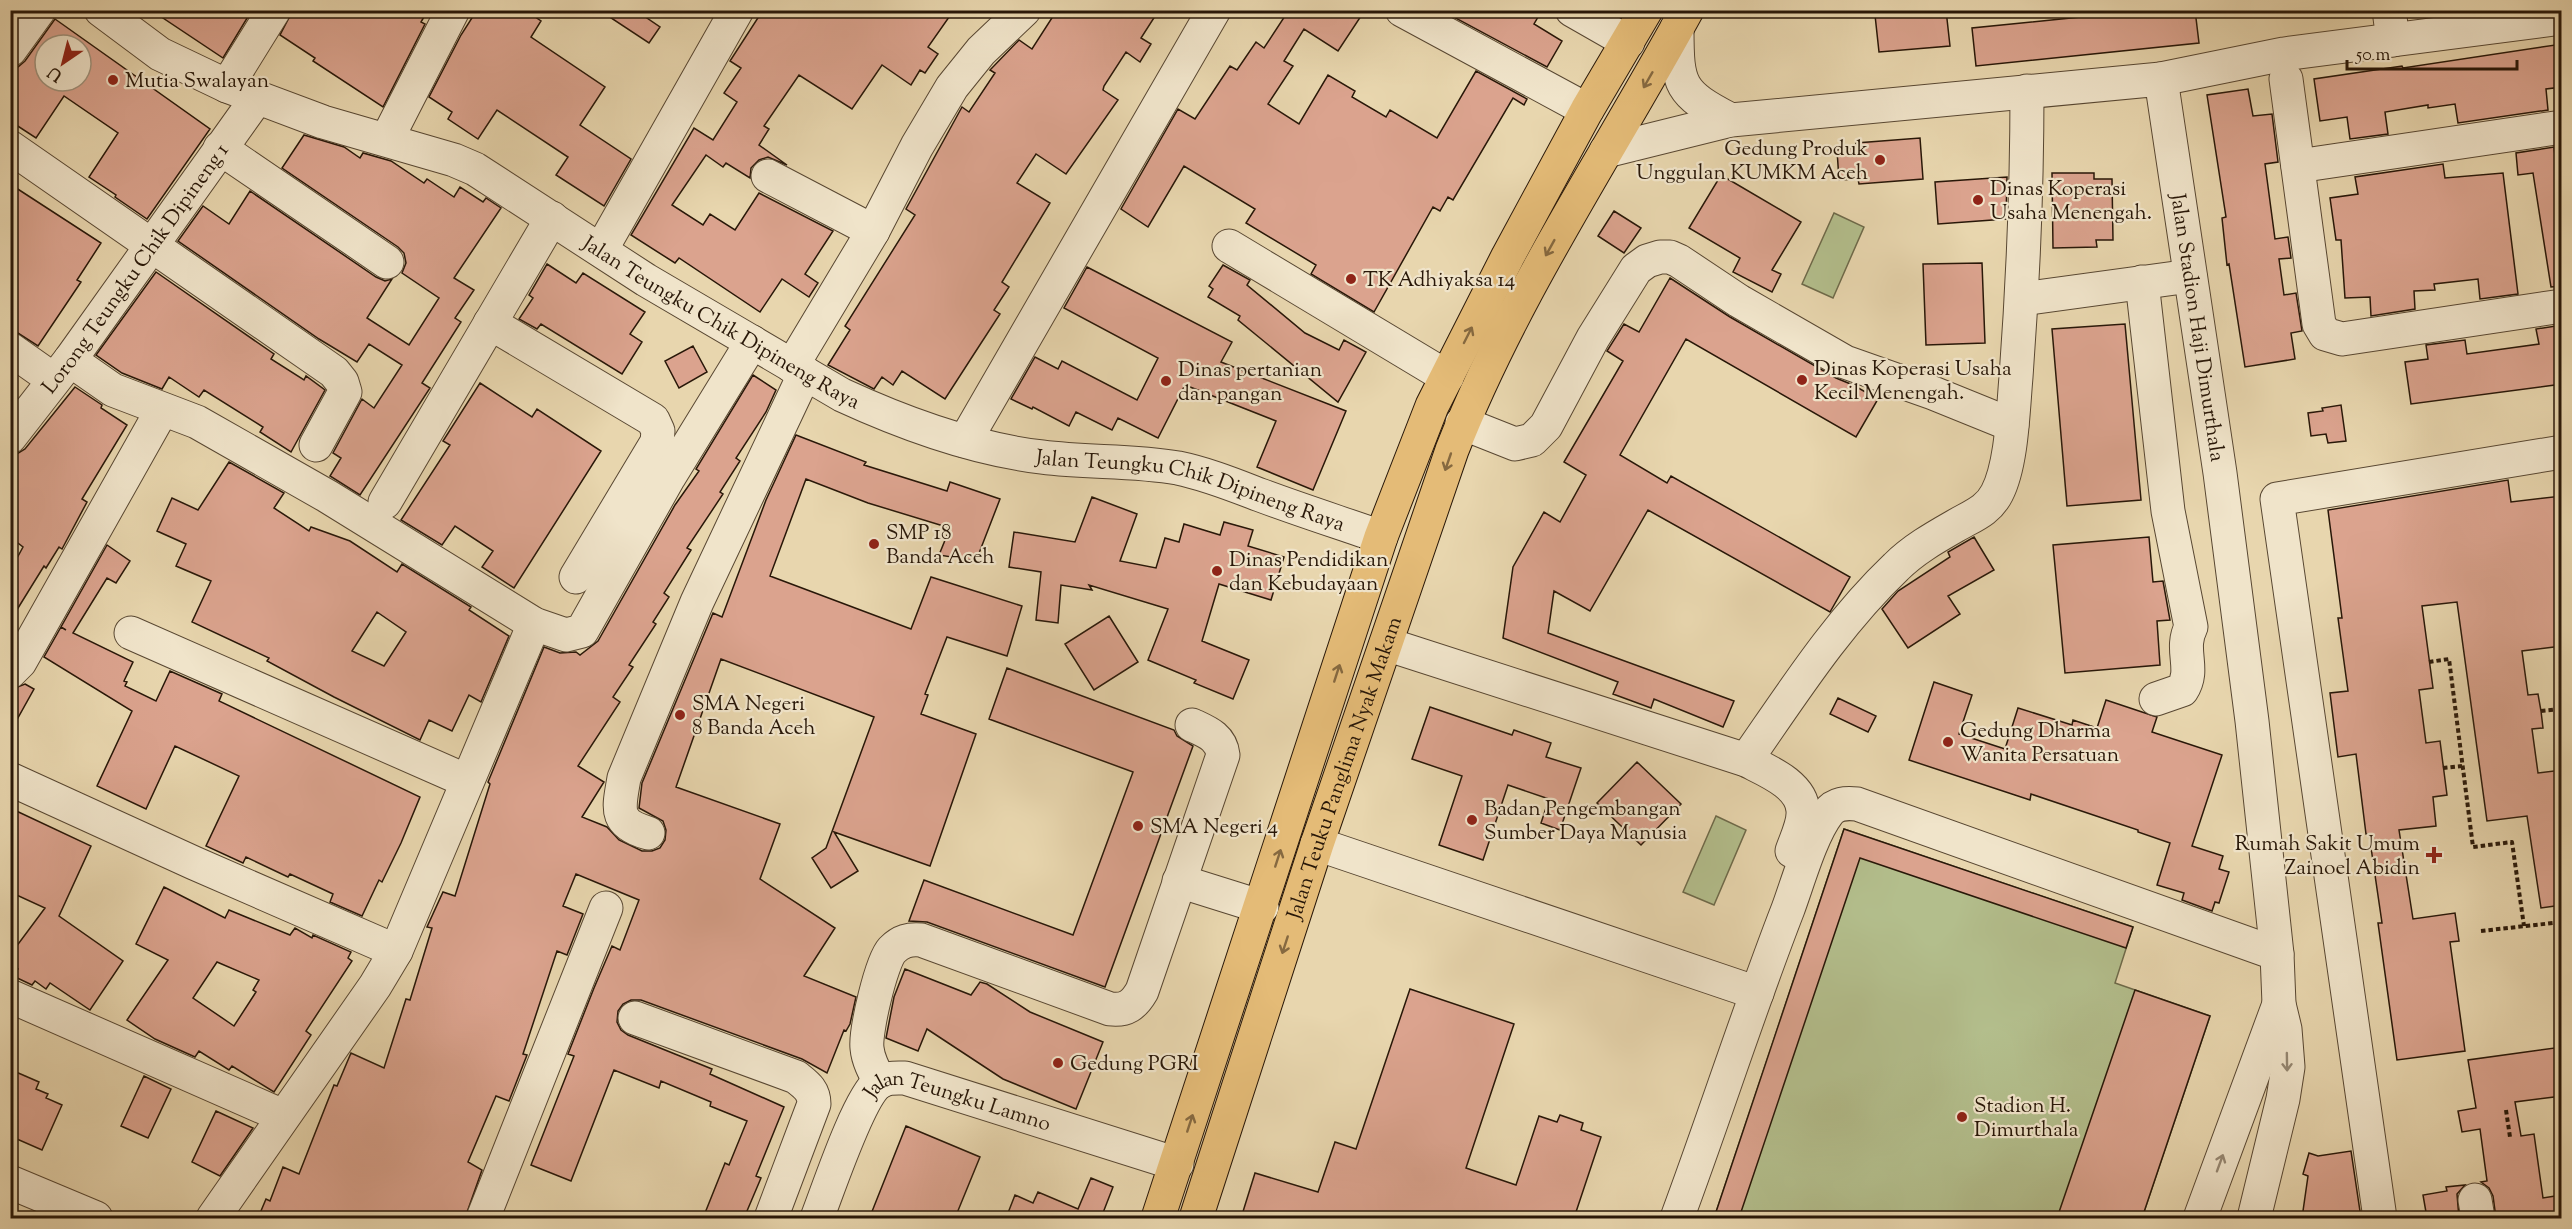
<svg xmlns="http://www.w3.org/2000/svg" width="2572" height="1229" font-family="'Sorts Mill Goudy',serif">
  <rect width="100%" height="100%" fill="#e8d6ae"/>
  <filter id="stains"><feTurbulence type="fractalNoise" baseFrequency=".00333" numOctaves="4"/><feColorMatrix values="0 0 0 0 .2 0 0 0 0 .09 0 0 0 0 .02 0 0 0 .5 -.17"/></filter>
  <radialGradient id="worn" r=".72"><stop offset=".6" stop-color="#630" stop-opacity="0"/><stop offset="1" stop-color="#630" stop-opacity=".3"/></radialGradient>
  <path fill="#b3be8c" stroke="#6e6a4a" stroke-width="1.5" d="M1834 213 1864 227 1833 298 1802 284Z
    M1716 816 1746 830 1714 905 1683 892Z
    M1844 829 2133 927 2115 983 2210 1016 2142 1218H1714Z"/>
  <path fill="#dba38e" stroke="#281708" stroke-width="1.5" fill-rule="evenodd" d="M151 10H252L223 58Z
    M293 10H428L421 22 425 24 383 107 313 61 315 58 280 35Z
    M477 10H525L541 21 531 37 605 87 580 125 631 159 604 206 556 175 568 157 497 110 478 139 448 119 452 112 429 97 461 35Z
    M599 10H635L660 27 649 43Z
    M763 10H954L928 47 938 54 925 73 920 70 911 85 882 65 852 109 799 75 764 126 769 129 759 145 787 165 768 157 759 160 751 168 750 178 726 163 723 167 706 155 672 205 703 225 710 214 735 230 759 193 833 231 805 274 818 283 809 297 782 279 760 312 679 258 675 263 631 235 694 128 713 140 737 102 724 93 741 68 730 61Z
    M1057 10H1159L1141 38 1151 44 1140 62 1126 52 1104 86 1103 90 1118 100 1066 174 1036 154 1017 183 1050 203 1002 282 1009 287 994 310 1000 314 974 354 945 399 902 371 893 385 882 377 874 389 828 365 850 330 845 326 915 215 906 209 962 107 969 112 995 73 990 70 1019 40 1032 49Z
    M1276 10H1365L1338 51 1304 29 1284 61 1293 66 1268 104 1299 124 1328 75 1355 91 1352 97 1386 117 1390 110 1437 138 1476 71 1527 99 1524 105 1513 98 1453 200 1448 197 1440 211 1433 207 1374 312 1311 274 1316 265 1246 223 1255 209 1184 166 1148 227 1121 209 1178 109 1195 119 1230 66 1237 70 1256 42 1264 48 1285 16Z
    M1450 10H1526L1538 17 1534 24 1562 41 1547 67 1448 14Z
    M1926 10H1946L1950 46 1879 52 1875 15Z
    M2090 10H2195L2199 43 1976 66 1972 28 2090 16Z
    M55 19 210 129 147 219 115 197 116 195 89 177 118 133 64 96 36 138 10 121V68L18 67 25 61ZM45 45H81V81H45Z
    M2562 44V87L2546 89 2548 110 2458 123 2455 104 2428 108V105L2385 112 2388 134 2350 139 2347 117 2320 121 2314 79 2402 66 2403 68Z
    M2248 89 2253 116 2272 114 2278 162 2265 164 2275 239 2288 237 2291 258 2279 259 2284 295 2296 293 2302 331 2291 333 2295 359 2245 367 2229 264 2227 265 2222 218 2226 217 2207 95Z
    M304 135 344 147 360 158 363 153 391 161 424 183 427 179 454 197 460 187 483 202 486 198 501 208 454 278 474 290 455 318 461 322 422 383 430 388 360 495 330 476 341 458 333 453 362 399 374 408 402 365 369 344 357 362 319 339 178 241 203 206 229 224 250 191 376 277 385 281 392 279 367 318 409 345 439 298 402 273 406 263 404 253 398 247 282 168Z
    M1920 138 1923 179 1859 184 1858 179 1839 180 1837 150 1856 148V143Z
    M2554 147 2556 165H2562V286L2551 287 2533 173 2518 175 2516 153Z
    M2443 164 2445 178 2503 173 2518 294 2480 299 2478 279 2434 284 2435 290 2414 291 2415 309 2371 316 2370 297 2345 298 2341 240H2336L2330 198 2358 194 2355 177Z
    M2052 173H2094V179H2112L2113 240H2096L2097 247 2053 248Z
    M1721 175 1801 222 1772 270 1781 274 1772 292 1733 272 1740 258 1689 228Z
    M2007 177 2006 219 1938 224 1935 182Z
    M10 184 101 243 77 280 81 282 38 346 10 328Z
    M1614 211 1641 228 1624 253 1598 236Z
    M1982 263 1985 343 1926 345 1923 264Z
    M547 264 576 283 583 273 645 312 630 334 642 342 622 374 541 324 537 329 519 319 533 298 529 295Z
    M1223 265 1250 280 1247 285 1305 333 1339 350 1344 340 1366 352 1338 402 1238 320 1240 316 1208 297 1213 289 1209 286Z
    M1087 267 1232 342 1221 362 1346 411 1313 490 1257 467 1276 421 1185 385 1158 438 1118 418 1112 430 1076 412 1069 426 1033 407 1032 409 1011 399 1035 357 1058 369 1062 361 1137 400 1158 358 1064 308Z
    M156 272 274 354 271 359 304 380 306 376 325 390 291 452 260 432 263 427 204 390 199 397 169 377 162 389 122 373 96 355Z
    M1670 278 1730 317 1836 378 1853 385 1878 399 1856 437 1686 339 1620 455 1667 483 1671 476 1850 577 1830 612 1648 510 1590 611 1554 591 1548 633 1734 701 1723 727 1654 699 1651 708 1613 694 1618 682 1503 638 1513 567 1544 512 1560 522 1586 475 1564 462 1623 361 1607 351 1624 324 1639 332Z
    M2125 324 2141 500 2067 506 2052 329Z
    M2562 325V384L2411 404 2405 362 2428 359 2426 345 2465 340 2467 354 2539 344 2536 329Z
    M693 346 707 372 679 388 665 361Z
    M753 375 776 390 766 412 736 458 740 461 720 492 723 494 687 548 691 550 664 593 669 597 653 622 656 624 629 665 633 667 613 697 620 702 578 766 604 782 582 817 607 827 619 840 642 851H652L660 848 665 840 666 830 663 821 639 808 642 783 713 613 722 617 766 500 796 435 866 462 864 465 947 491 950 482 1000 499 976 561 939 555 950 528 868 503 806 479 770 576 911 629 931 577 1022 606 1007 656 947 637 925 694 928 695 921 714 976 734 930 866 834 832 858 871 831 888 812 858 826 848 874 717 721 659 676 787 780 824 760 879 835 928 804 976 856 997 850 1024 846 1031 844 1030 827 1073 802 1059 641 1000H631L623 1004 618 1011 617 1022 621 1030 628 1035 712 1069 710 1074 784 1107 756 1176 761 1178 744 1218H703L725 1163 729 1165 747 1121 710 1106 711 1102 661 1081 659 1088 614 1070 571 1181 531 1165 574 1056 568 1054 594 988 612 946 620 950 639 900 576 874 563 906 583 914 567 955 557 951 523 1054 527 1055 509 1101 496 1096 468 1162 482 1170 465 1218H258L266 1199 270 1201 283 1167 299 1174 334 1085 337 1086 351 1053 384 1068 406 999 410 1000 432 928 427 927 443 892 455 896 490 784 488 782 544 647 560 653 576 652 580 655 598 641 675 505 699 471 696 469Z
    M480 383 532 417 537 409 601 451 514 588 482 567 493 551 455 526 442 545 401 520 450 445 443 441Z
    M75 387 102 405 101 408 127 425 82 499 87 502 62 549 59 547 46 568 44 566 10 621V571L23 547 10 537V462L15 455 25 449Z
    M2341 405 2346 441 2328 443 2326 434 2311 436 2308 413 2323 411 2322 408Z
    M229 462 284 493 274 508 309 531 311 527 350 541 397 572 402 564 471 607 469 610 509 636 481 702 469 695 452 731 429 720 420 740 334 697 267 661 269 658 192 622 211 581 176 566 186 544 157 531 172 498 198 510ZM377 612 406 632 384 666 352 651Z
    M2508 480 2511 502 2562 496V646L2522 651 2528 695 2538 694 2541 711 2543 728 2532 729 2538 773 2562 770V905L2541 908 2527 816 2487 821 2457 602 2422 606 2433 688 2419 690 2426 743 2440 741 2447 795 2433 797 2436 826 2399 830 2413 919 2455 913 2459 941 2450 942 2465 1051 2397 1060 2378 923H2382L2369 834H2366L2356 754 2338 757 2330 693 2348 691 2338 618H2342L2328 510Z
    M1092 497 1137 514 1120 561 1156 568 1165 538 1179 542 1184 524 1220 535 1224 522 1253 530 1248 546 1284 557 1271 600 1219 584 1202 641 1249 660 1233 699 1194 683 1196 680 1148 660 1168 609 1089 585 1092 590 1061 585 1058 623 1036 620 1041 572 1009 567 1014 532 1075 542Z
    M1974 537 1994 570 1948 596 1960 614 1908 648 1882 609 1898 591 1950 557 1948 552Z
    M2149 537 2153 582 2163 581 2170 620 2157 621 2160 665 2065 673 2053 545Z
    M107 545 130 561 116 583 107 578 73 633 133 662 124 681 127 682 125 686 156 701 170 671 222 694 219 701 420 797 401 843 382 882 379 880 362 916 330 902 333 894 290 874 288 877 246 857 243 863 206 846 239 776 175 746 146 809 97 786 132 711 44 657 61 627 66 630 61 627Z
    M1109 616 1138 662 1094 690 1065 644Z
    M1007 668 1174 730 1177 736 1193 746 1105 987 927 922 909 921 924 880 1073 935 1133 772 989 719Z
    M1934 682 1972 695 1959 734 2005 749 2018 708 2072 725 2073 720 2097 728 2106 700 2157 717 2152 732 2222 755 2192 846 2223 856 2219 869 2229 872 2219 903 2215 902 2212 911 2182 900 2184 893 2157 885 2170 843 2138 832V830L2031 794 2030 800 1909 760Z
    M25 684 34 689 10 732V690Z
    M1838 698 1876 716 1868 732 1830 714Z
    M1430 707 1512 735 1514 730 1551 743 1546 757 1581 768 1560 830 1541 823 1549 799 1508 785 1483 860 1439 845 1462 776 1412 759Z
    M1637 762 1681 804 1641 845 1597 803Z
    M10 808 91 846 59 916 123 961 90 1010 50 983 46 989 35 981 32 985 13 976 18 969 10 963V955L45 908 10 892Z
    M1844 829 2133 927 2126 948 1860 858 1739 1218H1714Z
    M164 887 225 918 229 910 290 935 295 928 312 938 313 935 351 952 348 958 352 961 306 1031 311 1035 274 1092 232 1066 229 1070 199 1051 195 1057 155 1039 127 1020 168 960 136 944ZM217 962 259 980 253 990 256 992 234 1026 193 998Z
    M905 969 971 995 980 982 987 984 1030 1012 1103 1042 1076 1109 1003 1079 927 1029 918 1051 886 1038 894 997Z
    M1410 989 1514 1024 1466 1168 1516 1185 1539 1116 1557 1122 1560 1115 1583 1123 1581 1130 1601 1137 1574 1218H1241L1255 1173 1318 1192 1335 1142 1356 1149Z
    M2135 990 2210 1016 2142 1218H2057Z
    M2562 1047V1096L2515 1102 2521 1136 2534 1134 2543 1198 2562 1195V1218H2496L2493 1196 2489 1188 2481 1182 2487 1181 2480 1129 2462 1132 2458 1111 2476 1108 2468 1060Z
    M16 1072 39 1082 36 1089 48 1094 46 1098 62 1105 42 1150 10 1136V1083Z
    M144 1076 171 1089 148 1138 121 1126Z
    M216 1111 253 1128 220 1176 192 1162Z
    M906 1126 980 1157 955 1218H881L871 1214Z
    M2351 1151 2361 1218H2302L2308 1176 2303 1174 2309 1153 2318 1156Z
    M1091 1178 1113 1187 1101 1218H1006L1015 1195 1033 1203 1038 1192 1078 1209Z
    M2465 1185 2457 1194 2459 1218H2427L2423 1195 2447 1191 2446 1187Z"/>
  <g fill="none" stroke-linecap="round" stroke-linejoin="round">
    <defs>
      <g id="minor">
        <path id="s1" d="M101 10 160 54 227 86 323 122 454 160 475 169 646 280 842 395C905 424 973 449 1042 457 1087 463 1133 460 1178 468 1207 474 1234 485 1260 495 1300 510 1341 523 1381 537"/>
        <path d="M1402 10 1587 110"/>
        <path d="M1572 10 1628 42"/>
        <path d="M2389 10 2393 40"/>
        <path d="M1677 28C1677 86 1679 93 1731 120"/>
        <path d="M10 50 39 10"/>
        <path d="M2161 79 2284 54 2562 18"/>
        <path d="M2286 79 2319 324 2325 334 2342 339 2562 306"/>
        <path d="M227 86 274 10"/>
        <path d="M387 139 453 10"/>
        <path d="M10 147 334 372 342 382 345 392 316 445"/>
        <path d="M220 148 387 262"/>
        <path id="s2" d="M1606 151 1731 120 2161 79 2220 473 2252 721 2277 954 2279 1004 2285 1029 2288 1067 2283 1099 2254 1218"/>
        <path d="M2298 166 2562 127"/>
        <path d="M768 176 873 231"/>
        <path d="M1229 246 1447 377"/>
        <path d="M601 250 737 10"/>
        <path d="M2142 282 2168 511 2191 627C2179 650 2196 669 2182 690L2156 699"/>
        <path d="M2022 299 2190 276"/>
        <path d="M490 323 653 420 658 431 657 442 576 577"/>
        <path d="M10 349 54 380"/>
        <path d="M70 360 113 390 197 422 327 496 534 624 566 635 582 631 669 477 752 342"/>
        <path d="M792 366 873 231 917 146 952 87 981 51 1024 10"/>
        <path d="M1462 423 1515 444 1532 440 1546 426 1593 338 1636 269 1647 261 1660 257H1670L1679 261 1739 301 1845 362 1933 393 2012 425"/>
        <path id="s3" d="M10 437 70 360 257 98"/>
        <path d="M965 441 1214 10"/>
        <path d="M385 502 552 218"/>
        <path d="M131 633 467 781"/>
        <path d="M1386 644 1746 760C1765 770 1802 784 1803 811 1804 824 1796 839 1792 851"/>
        <path d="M10 672 20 662 162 410"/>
        <path d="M1746 760C1792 694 1837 623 1896 567 1913 550 1934 538 1955 526 1972 516 1988 511 1997 493 2012 464 2013 410 2016 377 2023 282 2027 187 2027 91"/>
        <path d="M10 779 194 863 396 951"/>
        <path d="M648 833C613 823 619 808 624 778L697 602 805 373"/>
        <path d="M1317 844 1757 993"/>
        <path d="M1179 881 1262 907"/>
        <path d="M10 996 283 1116"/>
        <path d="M635 1018 796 1077C806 1085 814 1090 814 1104L771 1218"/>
        <path d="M880 1082C874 1071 868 1060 867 1048 865 1032 881 962 892 950 901 941 909 939 921 940L1110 1009C1126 1011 1134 1005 1142 991L1223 755C1221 737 1207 732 1192 725"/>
        <path d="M10 1182 96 1218"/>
        <path d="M2475 1200 2478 1218"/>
        <path d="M213 1218 375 986 396 951 534 624"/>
        <path d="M483 1218 606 908"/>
        <path id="s4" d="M817 1218C828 1190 858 1099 878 1083 887 1077 895 1078 905 1078L1177 1164"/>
        <path d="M1677 1218C1715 1116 1748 1012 1788 909 1798 882 1811 835 1828 813 1835 803 1846 803 1857 804L2277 954"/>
        <path d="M2200 1218 2279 1004"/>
        <path d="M2380 1218 2277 499 2562 452"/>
      </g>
      <g id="major">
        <path d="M1158 1218 1381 537 1432 406 1508 256 1587 110 1646 10"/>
        <path id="s5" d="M1196 1218 1317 844 1452 450C1513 295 1607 156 1687 10"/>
      </g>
    </defs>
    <use href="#minor" stroke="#584732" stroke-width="35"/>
    <use href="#major" stroke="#281708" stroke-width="35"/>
    <path stroke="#281708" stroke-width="4" stroke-dasharray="4.5 3" stroke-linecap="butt" d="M2429 662 2449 659 2473 847 2512 842 2524 926
      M2541 711 2562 709
      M2443 768 2462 766
      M2481 931 2562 922
      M2506 1110 2510 1137"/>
    <use href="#minor" stroke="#f0e4ca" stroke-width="33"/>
    <use href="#major" stroke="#e4bb77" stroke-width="33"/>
  </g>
  <defs><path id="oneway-shaft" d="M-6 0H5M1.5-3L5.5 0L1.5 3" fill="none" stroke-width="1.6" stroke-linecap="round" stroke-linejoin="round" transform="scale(1.5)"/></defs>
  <g stroke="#866940">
    <use href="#oneway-shaft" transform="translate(1648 80) rotate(120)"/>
    <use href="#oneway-shaft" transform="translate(1550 248) rotate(119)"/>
    <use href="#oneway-shaft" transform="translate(1468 335) rotate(-63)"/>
    <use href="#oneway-shaft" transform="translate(1448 462) rotate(109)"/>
    <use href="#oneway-shaft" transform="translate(1337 673) rotate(-72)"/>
    <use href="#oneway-shaft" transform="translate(1278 858) rotate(-72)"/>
    <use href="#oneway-shaft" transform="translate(1285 945) rotate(108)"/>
    <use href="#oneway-shaft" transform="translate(1190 1123) rotate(-72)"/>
  </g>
  <g stroke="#968873">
    <use href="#oneway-shaft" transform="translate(2287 1062) rotate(89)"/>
    <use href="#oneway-shaft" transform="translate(2220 1163) rotate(-70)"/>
  </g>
  <g fill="#8f2418" stroke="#f0e4ca" stroke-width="2">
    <circle cx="113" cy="80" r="6"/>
    <circle cx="1880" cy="160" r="6"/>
    <circle cx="1978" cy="200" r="6"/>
    <circle cx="1351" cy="279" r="6"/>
    <circle cx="1802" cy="380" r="6"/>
    <circle cx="1166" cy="381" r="6"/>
    <circle cx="874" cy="544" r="6"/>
    <circle cx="1217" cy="571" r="6"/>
    <circle cx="680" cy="715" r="6"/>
    <circle cx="1948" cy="742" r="6"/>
    <circle cx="1472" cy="820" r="6"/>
    <circle cx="1138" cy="826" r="6"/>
    <path d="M2431 846h6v6h6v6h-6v6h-6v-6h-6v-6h6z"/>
    <circle cx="1058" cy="1063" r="6"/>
    <circle cx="1962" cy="1117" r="6"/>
  </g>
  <g text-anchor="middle" stroke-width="4.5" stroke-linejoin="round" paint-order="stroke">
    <g font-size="21" fill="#281708" stroke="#f0e4ca" text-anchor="start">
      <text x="125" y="87">Mutia Swalayan</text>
      <text x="1868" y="155" text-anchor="end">Gedung Produk<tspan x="1868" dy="24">Unggulan KUMKM Aceh</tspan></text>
      <text x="1990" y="195">Dinas Koperasi<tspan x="1990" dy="24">Usaha Menengah.</tspan></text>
      <text x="1363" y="286">TK Adhiyaksa 14</text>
      <text x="1814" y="375">Dinas Koperasi Usaha<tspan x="1814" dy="24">Kecil Menengah.</tspan></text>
      <text x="1178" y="376">Dinas pertanian<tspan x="1178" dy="24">dan pangan</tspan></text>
      <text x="886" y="539">SMP 18<tspan x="886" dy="24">Banda Aceh</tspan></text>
      <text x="1229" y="566">Dinas Pendidikan<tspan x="1229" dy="24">dan Kebudayaan</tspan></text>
      <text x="692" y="710">SMA Negeri<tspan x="692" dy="24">8 Banda Aceh</tspan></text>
      <text x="1960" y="737">Gedung Dharma<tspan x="1960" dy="24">Wanita Persatuan</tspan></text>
      <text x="1484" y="815">Badan Pengembangan<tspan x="1484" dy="24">Sumber Daya Manusia</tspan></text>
      <text x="1150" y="833">SMA Negeri 4</text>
      <text x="2420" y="850" text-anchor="end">Rumah Sakit Umum<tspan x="2420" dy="24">Zainoel Abidin</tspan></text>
      <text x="1070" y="1070">Gedung PGRI</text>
      <text x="1974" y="1112">Stadion H.<tspan x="1974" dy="24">Dimurthala</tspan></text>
    </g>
    <g font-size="21" fill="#281708" stroke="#f0e4ca">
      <text dy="7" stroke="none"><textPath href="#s3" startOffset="210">Lorong Teungku Chik Dipineng 1</textPath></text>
      <text dy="7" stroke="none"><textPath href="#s1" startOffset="700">Jalan Teungku Chik Dipineng Raya</textPath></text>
      <text dy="7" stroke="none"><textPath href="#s2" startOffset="812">Jalan Stadion Haji Dimurthala</textPath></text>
      <text dy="7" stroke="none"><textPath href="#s1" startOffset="1204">Jalan Teungku Chik Dipineng Raya</textPath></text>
      <text dy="7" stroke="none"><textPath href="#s5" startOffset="474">Jalan Teuku Panglima Nyak Makam</textPath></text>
      <text dy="7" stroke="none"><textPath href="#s4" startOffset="231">Jalan Teungku Lamno</textPath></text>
    </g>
  </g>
  <rect width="2572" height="1229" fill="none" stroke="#e8d6ae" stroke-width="36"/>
  <rect x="12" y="12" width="2548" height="1205" fill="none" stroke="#281708" stroke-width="3"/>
  <rect x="18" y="18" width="2536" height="1193" fill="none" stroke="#281708" stroke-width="1.5"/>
  <g transform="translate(63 63) rotate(215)"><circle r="28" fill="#f0e4ca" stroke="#a0927c" stroke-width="1.5"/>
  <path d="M0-4.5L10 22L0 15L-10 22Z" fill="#8f2418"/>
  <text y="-9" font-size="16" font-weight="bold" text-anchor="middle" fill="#281708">U</text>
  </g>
  <path d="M2347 60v9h170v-9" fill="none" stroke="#281708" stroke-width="3"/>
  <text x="2356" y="60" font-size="18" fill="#281708" stroke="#f0e4ca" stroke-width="4.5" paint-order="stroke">50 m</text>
  <rect width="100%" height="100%" filter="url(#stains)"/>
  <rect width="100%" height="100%" fill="url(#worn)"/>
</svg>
